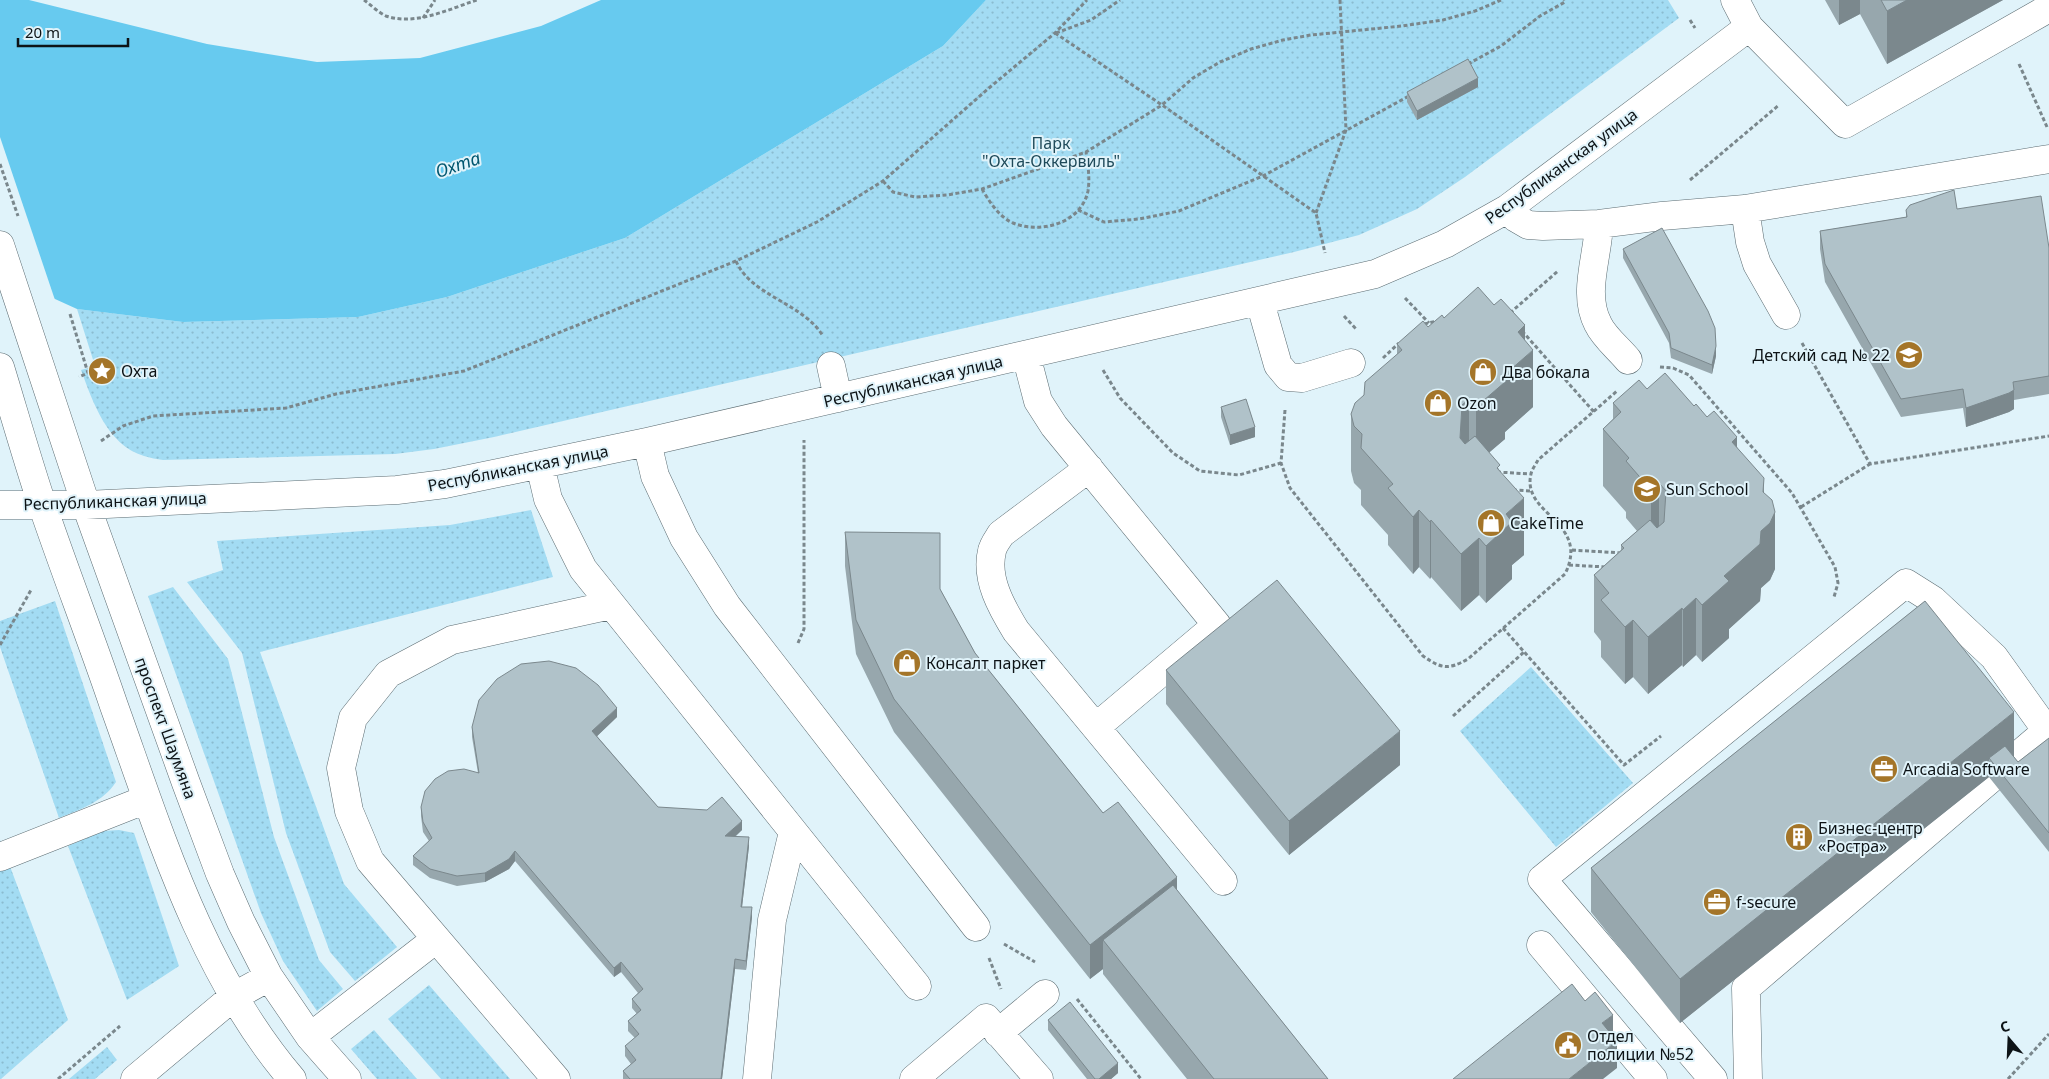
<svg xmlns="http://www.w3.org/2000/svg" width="2049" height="1079" font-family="'Noto Sans',sans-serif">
  <defs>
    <pattern id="green-dots" width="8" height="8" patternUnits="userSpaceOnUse" patternTransform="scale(1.25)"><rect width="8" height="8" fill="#a3dcf3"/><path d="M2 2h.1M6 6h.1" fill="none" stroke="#8bbcd0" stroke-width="1.8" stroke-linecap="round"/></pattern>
  </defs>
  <rect width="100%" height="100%" fill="#e0f3fa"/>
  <path fill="url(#green-dots)" d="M986 0H1668L1679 18 1465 177 1417 209 1359 235 1294 252 494 437 434 449 395 454 163 460C157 459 150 458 144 456 107 445 93 402 81 370L95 366 77 309 183 322 358 317 447 297 625 238 943 46Z
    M531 510 553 577 260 652 344 884 397 947 355 981 330 952 286 833 242 653 187 582 223 570 217 541 450 525Z
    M173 587 228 659 274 837 319 960 343 989 317 1011 283 961 261 913 148 596Z
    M55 601 116 782C103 802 81 809 59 818L0 647V621Z
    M1531 667 1633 783 1556 847 1460 731Z
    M119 830 134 833 179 966 127 1000 68 846 103 831Z
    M0 840 68 1020 1 1079H0Z
    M429 985 510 1079H441L388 1019Z
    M374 1030 417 1079H377L351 1049Z
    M107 1047 117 1060 95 1079H69Z"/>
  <path fill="#67caef" d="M0 0H29L207 44 317 62 420 58 541 26 601 0H986L943 46 625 238 447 297 358 317 183 322 77 309 0 274Z"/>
  <path fill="#e0f3fa" d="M0 137 56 303 0 277Z"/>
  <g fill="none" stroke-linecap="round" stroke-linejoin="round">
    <defs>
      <path id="minor" d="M1735 0 1749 27 1845 124 2049 8
        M1507 209 1516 218 1528 225 1543 226 1599 224 1662 216 1745 209 2049 159
        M1745 209 1750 242 1757 264 1786 315
        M1599 224C1598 257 1582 293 1598 324 1604 337 1619 349 1628 360
        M0 245 86 505 186 783 220 874 241 922 269 977 310 1037 347 1079
        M1260 302 1278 365 1288 377 1302 378 1351 363
        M1026 355 1038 401 1054 426 1217 625 1096 727
        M831 366 838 398
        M0 367C14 413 27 459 42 504 65 572 91 638 114 706 160 834 202 974 292 1079
        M647 442 655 476 684 538 727 606 976 927
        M540 465 548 499 583 569 917 986
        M1089 468 1001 534C998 539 993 545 992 551 985 579 1002 608 1016 631L1223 881
        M0 505H86L397 490 445 484 647 442 1375 274 1445 244 1507 209 1749 27
        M0 857 147 799
        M1541 945 1653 1079
        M998 1033 1045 994
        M310 1037 436 939
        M135 1079 233 997 269 977
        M556 1079 370 861 349 811 341 768 353 718 388 674 452 640 611 605
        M757 1079 772 920 793 832
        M914 1079 986 1018 1039 1079
        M1713 1079 1542 879 1906 583 1933 600 1994 657 2047 731
        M1748 1079 1746 988 2049 729"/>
    </defs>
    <use href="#minor" stroke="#5c6c72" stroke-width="29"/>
    <path stroke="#7a878c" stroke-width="3" stroke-dasharray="4 2.5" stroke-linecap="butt" d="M364 0C371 5 379 13 386 16 416 26 449 9 477 0
      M423 18 435 0
      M1690 20 1695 28
      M1055 33 1162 105 1316 213 1325 253
      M1056 33 1091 20 1120 0
      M1468 64 1501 46 1540 16 1565 2 1564 0
      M2019 64 2047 127
      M0 164 18 216
      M1690 180 1779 105
      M883 181 893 192 915 197 947 195 982 189 1086 152 1162 105 1193 78 1220 62 1251 49 1283 40 1311 35 1402 26 1443 20 1475 11 1501 0
      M982 189C989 201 999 217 1013 223 1040 234 1081 224 1088 191 1090 178 1088 165 1086 152
      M1078 210 1104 222 1139 219 1179 211 1263 176 1409 96
      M1316 213 1346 130 1340 0
      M736 261C751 296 803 303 823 336
      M1405 298 1429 323
      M1510 313 1558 271
      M70 314 88 373 79 377
      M1344 316 1357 330
      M1424 324 1437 321
      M1522 331 1594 412
      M1802 343 1870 464 2049 436
      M1383 358 1399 343
      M1660 367 1673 368 1689 375 1792 493 1835 567 1838 583 1834 597
      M1103 370 1120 398 1173 453 1200 471 1239 475 1281 463
      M1285 410 1281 463 1290 488 1423 656C1442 669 1448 670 1468 659L1565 574C1591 521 1521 515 1531 474 1532 469 1536 464 1538 460L1617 391
      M101 441 123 426 153 416 286 408 336 394 464 371 736 261 817 222 883 181 989 88 1055 33 1087 0
      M1497 472 1531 474
      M1513 490 1531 491
      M1801 507 1870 464
      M1572 550 1622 553
      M1569 565 1606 567
      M1503 628 1624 765 1661 736
      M798 643 804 629V440
      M0 645 31 590
      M1453 716 1524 652
      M1004 944 1035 962
      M989 958 1001 989
      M1077 999 1141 1079
      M58 1079 120 1026
      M2008 1079 2049 1034"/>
    <use href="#minor" stroke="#fff" stroke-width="28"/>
  </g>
  <path fill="#97a7ad" d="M1825 0H2003L1887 64 1860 14 1839 25Z
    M1478 87 1417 120 1407 102V92Z
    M1957 209 2049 248V394L2014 400V409L2009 412 1966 427 1963 408 1901 417 1825 282 1820 249V231L1906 217V210Z
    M1623 249 1716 356 1712 374 1671 358 1669 343 1623 258Z
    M1444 318 1525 340 1533 407 1505 432V439L1489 452 1500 471 1524 555 1512 565V579L1486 603 1479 595 1461 611 1431 577 1430 579 1419 567 1413 574 1388 545V535L1361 505V490L1354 483 1351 471V414L1364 395 1397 355V344Z
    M1647 389 1694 406 1707 417 1737 447 1764 493 1775 569 1770 580 1761 588 1760 601 1729 629V638L1702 662 1696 655 1683 667 1682 665 1648 694 1633 677 1625 684 1601 657V641L1594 632V575L1621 550V545L1637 531 1626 518V512L1603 486V429L1613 419V403Z
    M1221 407 1255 437 1230 445 1221 417Z
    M845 532 940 589 975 653 1103 813 1177 890 1328 1079H1187L1103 974V969L1090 979 894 732 856 654 845 566Z
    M1925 601 2014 756V757L2018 762 2049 738V852L1989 777 1680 1023 1591 912V868Z
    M1166 670 1400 765 1289 855 1166 704Z
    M617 717 597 736 658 807 742 830 736 836 749 846 742 907 752 917 746 970 735 969 722 1079H623V1071L631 1064 625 1056V1046L635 1038 628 1031V1021L637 1014 632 1008V999L638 993 621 972 614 977 515 861 509 869 485 882 457 886 430 878 413 865V856L429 841 423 832 421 816V807L478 773 472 737V727Z
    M1048 1020 1118 1073 1111 1079H1087L1048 1030Z"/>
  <path fill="#7b888d" d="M1839 0H1860V14L1839 25Z
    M1907 0H2003L1887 64V11Z
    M1478 78V87L1417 120V111Z
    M1525 325V357L1533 350V407L1505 432V439L1476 464V407L1518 332Z
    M1716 346V356L1712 374V365Z
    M2014 390V409L2009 412 1966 427V408Z
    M1469 399V456L1460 438 1462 405Z
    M1255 427V437L1230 445V435Z
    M1737 437V494L1732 442Z
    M1764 478V528L1775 512V569L1770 580 1761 588 1760 601 1729 629V638L1702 662V605L1724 576 1763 492Z
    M1659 483V540L1651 547V490Z
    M1524 498V555L1512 565V579L1486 603V546L1506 514Z
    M1419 510V567L1413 574V517Z
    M1431 520V577L1430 579V522Z
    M1479 538V595L1461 611V554Z
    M1696 598V655L1683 667V610Z
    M1682 608V665L1648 694V637Z
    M1633 620V677L1625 684V627Z
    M617 708V717L592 741V731Z
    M2014 712V756L1998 769 1989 758V777L1680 1023V979Z
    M1400 731V765L1289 855V821Z
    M742 821V830L725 845V836Z
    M749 837V846L741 916V907Z
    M515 851V861L509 869 485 882V873Z
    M1177 877V910L1103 940V969L1090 979V945Z
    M752 907V917L746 970V961Z
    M735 959V969L722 1079H721Z
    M621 962V972L614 977V968Z
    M1613 1015V1041L1602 1023Z
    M1617 1041V1068L1603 1079H1569Z
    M1118 1063V1073L1111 1079H1099Z"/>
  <path fill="#b0c2c9" stroke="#7b888d" d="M1881 0H1907L1887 11Z
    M1468 59 1478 78 1417 111 1407 92Z
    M1954 190 1957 209 2041 196 2049 248V376L2013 382 2014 390 2009 393 1966 408 1963 389 1901 399 1825 264 1820 231 1907 217 1906 210 1910 205Z
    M1662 228 1708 311 1715 328 1716 346 1712 365 1671 348 1669 333 1623 249Z
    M1478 287 1494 305 1501 299 1525 325 1518 332 1533 350 1501 378 1505 382 1476 407 1469 399 1462 405 1460 438 1465 444 1475 436 1500 465 1497 468 1524 498 1506 514 1512 522 1486 546 1479 538 1461 554 1431 520 1430 522 1419 510 1413 517 1388 488 1393 484 1361 448 1362 434 1354 426 1351 414 1355 403 1364 395 1365 382 1402 350 1397 344 1423 321 1428 327 1442 315 1444 318Z
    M1665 373 1694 406 1696 404 1707 417 1714 411 1737 437 1732 442 1764 478 1763 492 1772 500 1775 512 1770 523 1761 531 1760 544 1724 576 1729 581 1702 605 1696 598 1683 610 1682 608 1648 637 1633 620 1625 627 1601 600 1609 593 1594 575 1624 548 1621 545 1650 520 1657 528 1664 522 1666 491 1659 483 1651 490 1626 461 1629 458 1603 429 1621 412 1613 403 1639 380 1647 389Z
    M1246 399 1255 427 1230 435 1221 407Z
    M845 532 940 533V589L975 653 1103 813 1118 802 1177 877 1090 945 894 699 856 620Z
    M1277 580 1400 731 1289 821 1166 670Z
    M1925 601 2014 712 1680 979 1591 868Z
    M549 661 576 668 598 685 617 708 592 731 658 807 707 810 722 797 742 821 725 836 749 837 741 907H752L746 961 735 959 721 1079H630L623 1071 636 1060 625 1046 639 1034 628 1021 641 1010 632 999 643 989 621 962 614 968 515 851 509 859 485 873 457 876 430 869 413 856 432 838 423 822 421 807 425 791 435 779 448 771 464 769 479 773 472 727 479 700 497 679 521 664Z
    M2049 738V833L1989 758 2005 746 2018 762Z
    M1173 885 1328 1079H1214L1103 940Z
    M1572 984 1585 1001 1595 992 1613 1015 1602 1023 1617 1041 1569 1079H1453Z
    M1070 1002 1118 1063 1099 1079H1095L1048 1020Z"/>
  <defs>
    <symbol id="school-disc" viewBox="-11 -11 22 22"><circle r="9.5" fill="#a47529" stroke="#e0f3fa"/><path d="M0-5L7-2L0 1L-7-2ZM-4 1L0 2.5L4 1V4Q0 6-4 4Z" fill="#fff"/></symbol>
    <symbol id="sight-disc" viewBox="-11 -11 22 22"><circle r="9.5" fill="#a47529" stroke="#e0f3fa"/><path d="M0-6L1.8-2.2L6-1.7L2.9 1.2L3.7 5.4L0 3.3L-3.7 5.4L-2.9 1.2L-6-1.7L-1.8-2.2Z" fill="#fff"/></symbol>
    <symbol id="shop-disc" viewBox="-11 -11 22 22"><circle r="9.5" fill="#a47529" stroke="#e0f3fa"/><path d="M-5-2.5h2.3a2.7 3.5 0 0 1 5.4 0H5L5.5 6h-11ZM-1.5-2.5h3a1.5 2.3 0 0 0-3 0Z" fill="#fff"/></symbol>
    <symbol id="office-disc" viewBox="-11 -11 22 22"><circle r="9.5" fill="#a47529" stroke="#e0f3fa"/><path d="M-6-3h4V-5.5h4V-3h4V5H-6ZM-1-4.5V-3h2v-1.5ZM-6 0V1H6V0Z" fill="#fff"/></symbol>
    <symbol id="building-disc" viewBox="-11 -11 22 22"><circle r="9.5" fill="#a47529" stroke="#e0f3fa"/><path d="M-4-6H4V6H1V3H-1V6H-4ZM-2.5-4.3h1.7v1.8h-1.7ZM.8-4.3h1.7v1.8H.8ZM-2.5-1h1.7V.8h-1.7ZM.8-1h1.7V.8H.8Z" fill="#fff"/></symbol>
    <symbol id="civic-disc" viewBox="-11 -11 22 22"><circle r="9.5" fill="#a47529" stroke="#e0f3fa"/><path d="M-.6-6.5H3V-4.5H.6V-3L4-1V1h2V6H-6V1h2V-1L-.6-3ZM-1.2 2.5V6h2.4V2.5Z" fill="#fff"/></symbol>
  </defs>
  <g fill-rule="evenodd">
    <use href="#school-disc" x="1893" y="339" width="32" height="32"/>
    <use href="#sight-disc" x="86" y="355" width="32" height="32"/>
    <use href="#shop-disc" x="1467" y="356" width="32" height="32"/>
    <use href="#shop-disc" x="1422" y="387" width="32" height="32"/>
    <use href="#school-disc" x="1631" y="473" width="32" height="32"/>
    <use href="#shop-disc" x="1475" y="507" width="32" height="32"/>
    <use href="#shop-disc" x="891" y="647" width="32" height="32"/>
    <use href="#office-disc" x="1868" y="753" width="32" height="32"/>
    <use href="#building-disc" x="1783" y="821" width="32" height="32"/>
    <use href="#office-disc" x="1701" y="886" width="32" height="32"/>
    <use href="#civic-disc" x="1552" y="1029" width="32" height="32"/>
  </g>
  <g text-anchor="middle" stroke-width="4" stroke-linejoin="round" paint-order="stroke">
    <g font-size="16" fill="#1f4a5a" stroke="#e0f3fa">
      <text x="1051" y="149">Парк<tspan x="1051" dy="18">"Охта-Оккервиль"</tspan></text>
    </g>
    <g font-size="16" fill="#0d1316" stroke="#e0f3fa">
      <text transform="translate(1561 166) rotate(-36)" y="6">Республиканская улица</text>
      <text transform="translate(913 381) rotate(-13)" y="6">Республиканская улица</text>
      <text transform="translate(518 468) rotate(-11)" y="6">Республиканская улица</text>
      <text transform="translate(115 501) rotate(-2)" y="6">Республиканская улица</text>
      <text transform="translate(166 728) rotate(70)" y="6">проспект Шаумяна</text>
    </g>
    <g font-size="16" fill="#0d1316" stroke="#e0f3fa" text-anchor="start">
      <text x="1890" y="361" text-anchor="end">Детский сад № 22</text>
      <text x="121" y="377">Охта</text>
      <text x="1502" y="378">Два бокала</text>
      <text x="1457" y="409">Ozon</text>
      <text x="1666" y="495">Sun School</text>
      <text x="1510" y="529">CakeTime</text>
      <text x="926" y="669">Консалт паркет</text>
      <text x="1903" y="775">Arcadia Software</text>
      <text x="1818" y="834">Бизнес-центр<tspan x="1818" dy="18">«Ростра»</tspan></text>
      <text x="1736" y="908">f-secure</text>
      <text x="1587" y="1042">Отдел<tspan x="1587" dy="18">полиции №52</tspan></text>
    </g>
    <g font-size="18" font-style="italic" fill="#005770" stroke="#e0f3fa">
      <text transform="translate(458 165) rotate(-19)" y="6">Охта</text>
    </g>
  </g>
  <g transform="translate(2009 1039) rotate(341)" stroke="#e0f3fa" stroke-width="4" paint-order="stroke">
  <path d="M0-4L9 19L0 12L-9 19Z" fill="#0d1316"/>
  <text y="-8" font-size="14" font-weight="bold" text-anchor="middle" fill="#0d1316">С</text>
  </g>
  <path d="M18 38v8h110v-8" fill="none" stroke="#0d1316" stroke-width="2.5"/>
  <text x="25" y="38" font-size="15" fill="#0d1316" stroke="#e0f3fa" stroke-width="4" paint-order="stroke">20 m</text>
</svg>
